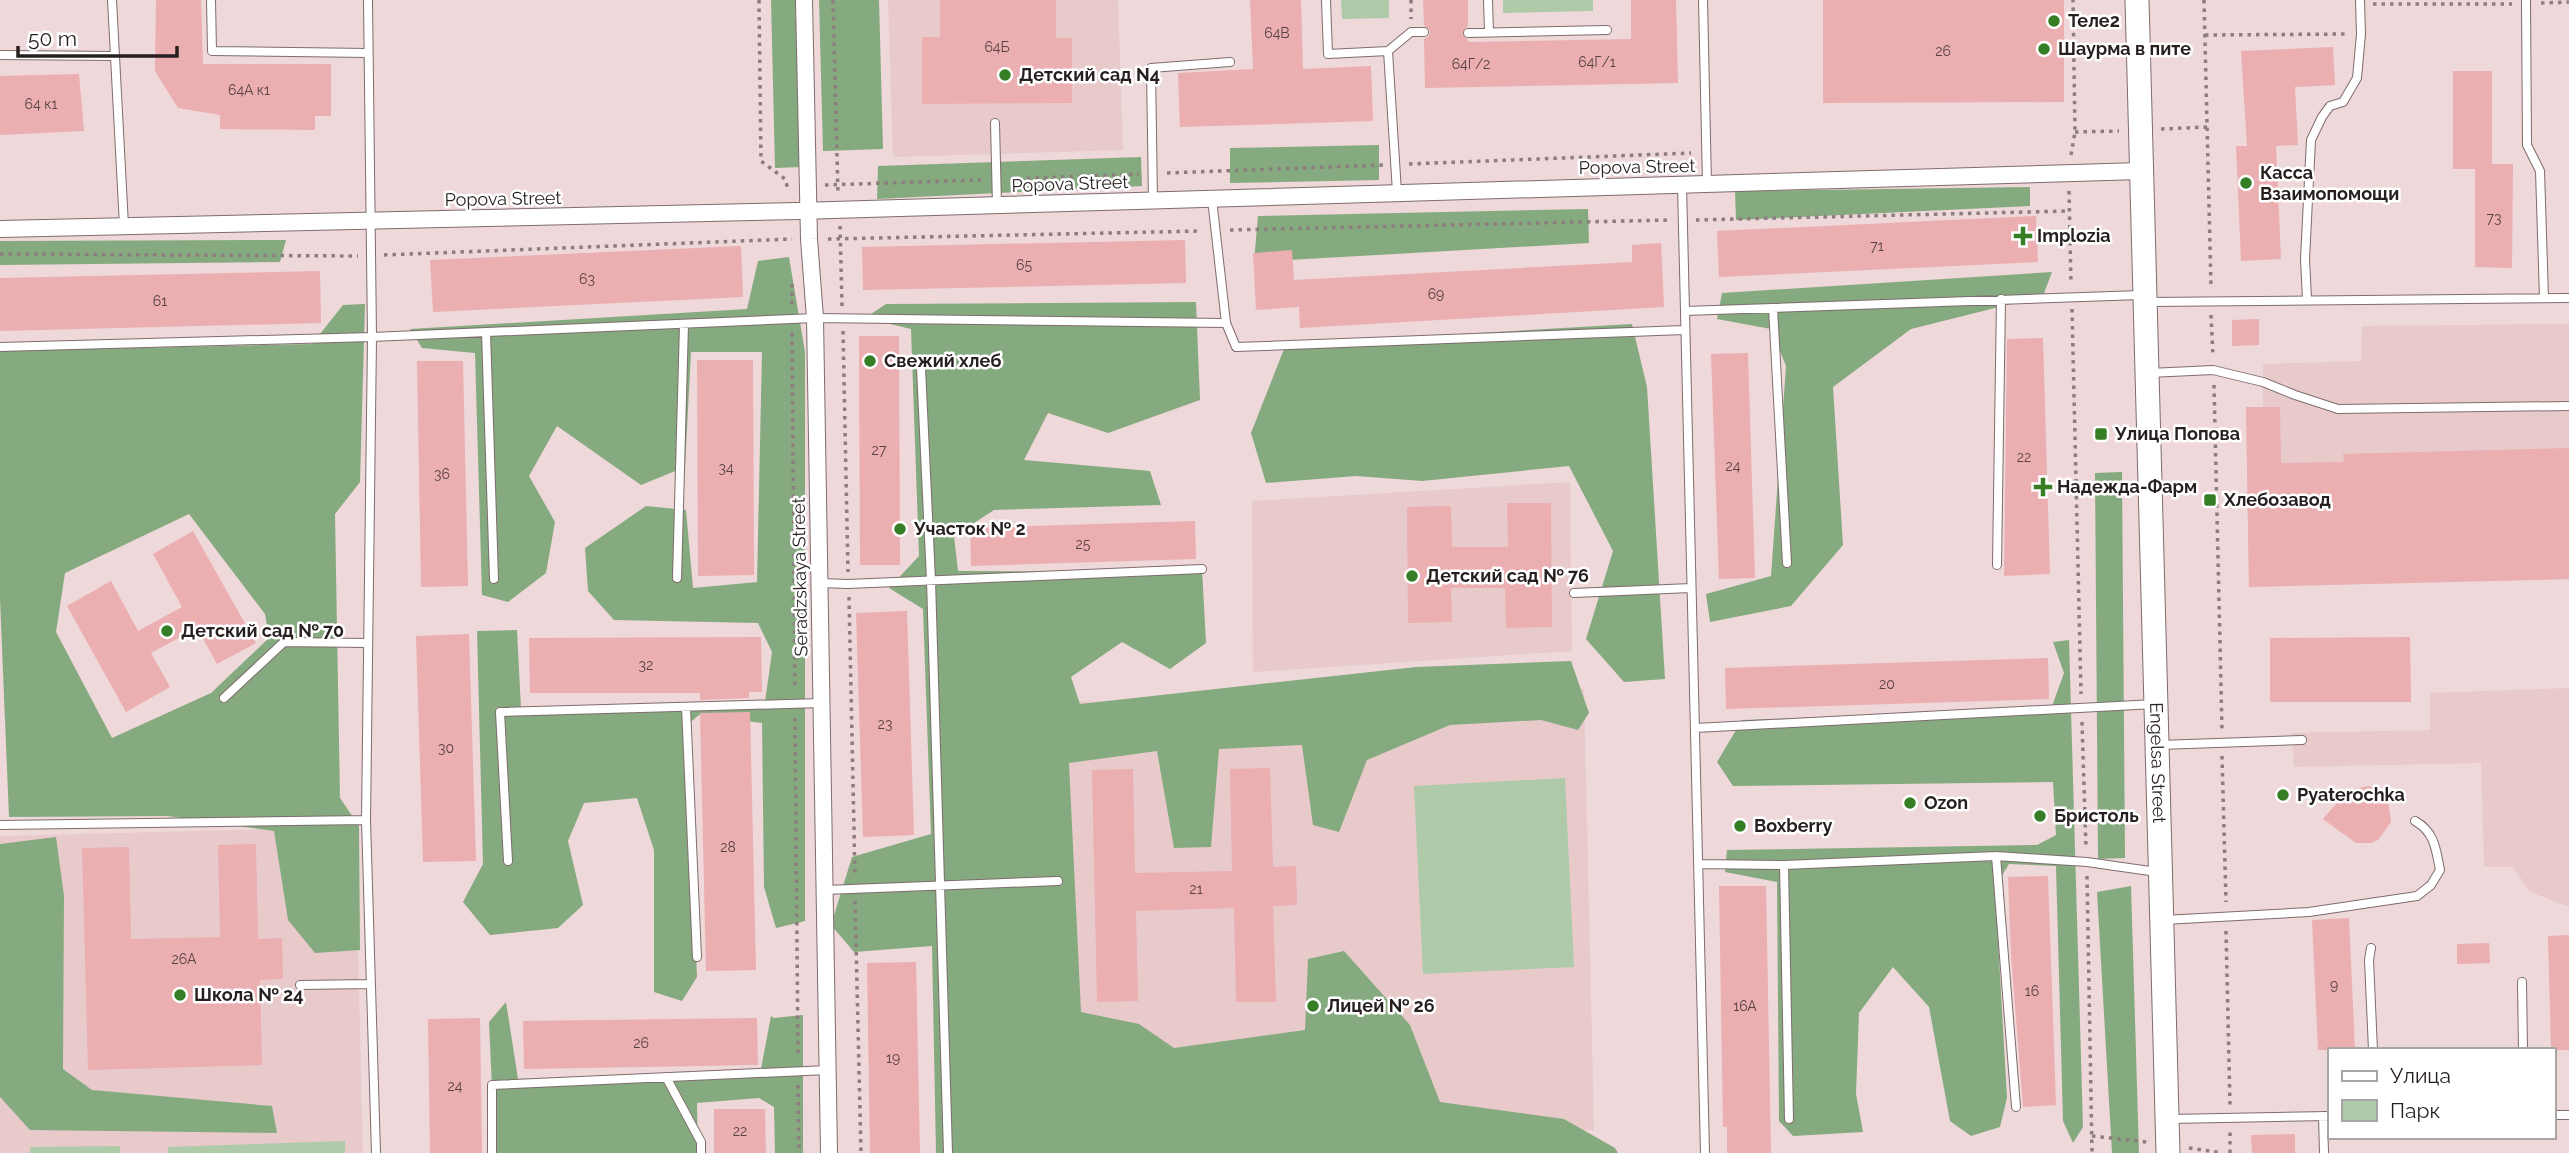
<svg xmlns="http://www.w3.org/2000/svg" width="2569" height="1153" font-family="Raleway,sans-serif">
  <rect width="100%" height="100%" fill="#eed8d9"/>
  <path fill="#e8cacb" d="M888 0H1118L1123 150 893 157Z
    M2569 324V579L2249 587 2246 407H2263V364L2361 361 2362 326Z
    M1570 482 1572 651 1253 672 1252 501Z
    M2569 688V907L2530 892 2513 867H2484L2481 763 2294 767 2292 733 2430 730V693Z
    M1584 689 1594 1130 1038 1144 1028 703Z
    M355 827 363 1153H0V836Z"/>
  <path fill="#aecaa9" d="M1341 0H1389V18L1342 19Z
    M1503 0H1593V11L1503 13Z
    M1565 778 1574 967 1423 974 1414 786Z
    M345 1141V1153H168V1147Z
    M120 1146V1153H30V1147Z"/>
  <path fill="#86aa7f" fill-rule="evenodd" d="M771 0H795L802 167 775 168Z
    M819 0H879L883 149 823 151Z
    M1379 145V180L1230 183V148Z
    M1141 157 1142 186 877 199 878 166Z
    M2030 187V206L1736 220 1735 191Z
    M1588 209 1589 243 1254 262 1258 216Z
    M286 240 280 262 0 265V241Z
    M789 257 805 352V921L776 928 764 887 762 723 699 715 687 725 697 977 682 1001 654 992V850L637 798 584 803 568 841 583 905 558 928 490 935 463 902 483 864 477 631 517 630 521 709 765 702 772 652 758 623 614 620 588 591 585 548 646 506 686 510 693 588 757 582 762 352H691L685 467 641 485 557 426 529 476 555 522 546 573 508 602 482 595 475 353 422 348 410 329 747 309 758 261Z
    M2052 272 2043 296 1911 329 1833 387 1843 545 1791 606 1710 622 1706 594 1771 576 1786 366 1771 329 1717 319 1722 293Z
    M1196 302 1200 400 1108 433 1048 413 1024 460 1150 471 1161 505 994 510 954 536 958 571 1192 572 1202 569 1206 643 1170 669 1122 642 1071 677 1080 704 1416 667 1571 661 1589 713 1578 730 1541 720 1450 725 1367 760 1339 832 1313 825 1302 745 1219 749 1211 847 1174 848 1157 751 1069 763 1081 1012 1139 1024 1174 1048 1305 1030 1308 959 1344 951 1410 1025 1440 1102 1564 1119 1615 1148 1618 1153H936L932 946 854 952 831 925 852 857 931 834 923 609 889 588 919 556 911 329 865 318 886 304Z
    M365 304 360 482 335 514 340 798 359 826 360 950 315 953 288 920 274 831 167 816 9 817 0 599V351L312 344 343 305ZM189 514 265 614 269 638 211 693 112 738 56 632 65 573Z
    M1632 324 1647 387 1665 679 1624 682 1586 639 1613 551 1569 466 1422 481 1356 476 1266 483 1251 433 1286 344Z
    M2122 472 2125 858 2098 859 2095 473Z
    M2069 640 2083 1127 2073 1143 2063 1121 2056 866 2009 864 1995 887 2007 1098 2000 1127 1971 1136 1950 1121 1929 1007 1893 967 1859 1013 1856 1094 1863 1132 1793 1136 1779 1121 1777 882 1725 872 1727 850 2037 845 2056 835 2053 782 1733 786 1717 762 1742 720 2051 709 2064 673 2053 642Z
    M56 837 64 896 63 1069 92 1090 272 1106 277 1133 30 1130 0 1097V844Z
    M2131 886 2139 1153H2112L2097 892Z
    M506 1002 518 1079 760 1074 771 1016 774 1018 803 1015V1153H775L774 1107 759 1098 697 1103 698 1153H495L489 1022Z"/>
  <path fill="#ebaeb1" d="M156 0H201L203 64H331V116H315V130L220 129V115L178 108 155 71Z
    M940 0H1056V38H1072V103L922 104V37H940Z
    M1250 0H1301L1303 69 1371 66 1373 121 1180 127 1178 73 1253 69Z
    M1423 0H1468V26L1462 32 1469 42 1631 39V0H1676L1678 83 1425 88 1424 39 1429 36 1430 31 1424 25Z
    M1823 0H2064V102L1823 103Z
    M2333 47 2335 85 2295 87 2298 145 2276 146 2281 259 2241 261 2236 146H2247L2241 51Z
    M2453 71H2492V164H2513L2512 268 2475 267V169H2453Z
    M79 74 84 131 0 135V76Z
    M2036 216 2038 262 1719 277 1717 231Z
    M1185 240 1186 283 863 290 862 247Z
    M1661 243 1664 307 1300 328 1299 307 1256 310 1253 253 1292 250 1294 280 1632 262V245Z
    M741 246 743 297 433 312 430 260Z
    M320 271 321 323 0 331V278Z
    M2259 319V345L2232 346V320Z
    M859 336H899L900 565H860Z
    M2043 338 2050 574 2004 576 2007 339Z
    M1748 353 1755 578 1719 579 1711 354Z
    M697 360H753L754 575 698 576Z
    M417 361H463L468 586 421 587Z
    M2246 407H2280L2281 463 2344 462 2343 454 2569 448V579L2249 587Z
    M1507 503H1551L1552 627 1506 628 1505 588H1451L1452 622 1408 623 1407 507 1451 506 1452 547H1508Z
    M1195 521 1196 559 971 566 970 528Z
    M193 531 256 643 217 664 197 628 151 653 170 687 126 712 67 606 111 581 138 631 182 607 153 554Z
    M907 611 914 835 863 837 856 613Z
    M469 634 476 861 423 862 416 636Z
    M761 637 762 692H749V698L700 700V693H530L529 638Z
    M2410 637 2411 702H2270V638Z
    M2048 658 2049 699 1726 709 1725 668Z
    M750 712 756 970 706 971 700 713Z
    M1270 768 1273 867 1296 866 1297 905 1273 906 1276 1002H1236L1234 908 1136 911 1138 1001 1097 1002 1092 770 1133 769 1135 873 1232 871 1230 769Z
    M2370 786 2383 793 2388 800 2391 822 2378 840 2371 843H2356L2323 819 2348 790Z
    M256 844 258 939 282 938 283 979 260 980 262 1065 88 1070 82 848 129 847 131 939 220 937 218 845Z
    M2048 876 2056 1105 2023 1107 2011 955 2008 877Z
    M1719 886H1766L1771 1153H1727V1127H1723Z
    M2349 918 2355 1050H2318L2312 920Z
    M2569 935V1050H2551L2548 936Z
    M2489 943 2490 963 2457 964V944Z
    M916 962 920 1153H870L867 963Z
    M480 1018 482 1153H430L428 1019Z
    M757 1018 758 1065 524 1069 523 1021Z
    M714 1109H765L766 1153H714Z
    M2295 1134V1153H2252L2251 1135Z"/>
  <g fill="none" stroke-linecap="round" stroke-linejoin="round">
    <defs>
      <path id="lane" d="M112 0 124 226
        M211 0 212 51 368 53
        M368 0 372 337 366 820 376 1153
        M1326 0 1328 54 1388 51 1397 192
        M1488 0 1489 32
        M1703 0 1707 184
        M2526 0 2527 145 2540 171 2544 298
        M1468 33 1607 30
        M1388 51 1411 32H1424
        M0 55 114 56
        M995 123 997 205
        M1682 185 1705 1153
        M1212 199 1226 323
        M1153 201 1151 68 1230 62
        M2307 299 2305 259 2311 140 2322 117 2330 106 2343 102 2357 78 2361 34 2360 0
        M2149 302 2569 298
        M1773 308 1787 563
        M1685 311 2141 295
        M486 332 494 579
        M0 347 372 337 815 318 1226 323 1236 347 1684 330
        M921 368 931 580 948 1153
        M2149 373 2213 370 2263 382 2295 395 2338 409 2569 406
        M1997 565 2001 299
        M677 578 684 324
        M820 583 848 584 1202 569
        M1574 593 1691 588
        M224 698 284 642 368 643
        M686 707 697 957
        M1695 728 2155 704
        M2159 745 2302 740
        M0 825 366 820
        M1996 856 2016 1107
        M508 861 500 712 822 703
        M1698 864 1784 865 1996 856 2087 862 2157 872
        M1784 865 1789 1119
        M825 890 1058 881
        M2164 920 2309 912 2417 896 2431 885 2440 870C2436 850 2435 832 2415 821
        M2371 948 2369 960 2373 1050
        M2522 982 2523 1050
        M300 985 371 984
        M666 1077 701 1142V1153
        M2553 1115H2569
        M2323 1116 2324 1153
        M2169 1119 2329 1116
        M492 1153V1085L828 1070"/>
      <path id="street" d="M804 0 809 239 815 318 829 1153
        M0 229 799 211 2141 171"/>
      <g id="secondary">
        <path id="s1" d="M2137 0 2168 1153"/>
      </g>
    </defs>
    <use href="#lane" stroke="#7f6c6c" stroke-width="10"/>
    <use href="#street" stroke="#7f6c6c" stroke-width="18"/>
    <use href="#secondary" stroke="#7f6c6c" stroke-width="25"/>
    <path stroke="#8c7d7e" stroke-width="3.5" stroke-dasharray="3.5 5" stroke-linecap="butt" d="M759 0 761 161 785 179 788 189
      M833 0 838 194
      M1411 0V19
      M2204 0 2211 287
      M2541 3 2569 2
      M2373 4H2512
      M2205 35 2347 34
      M2161 129 2207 127
      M2075 132 2119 131
      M2071 155 2075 132 2073 0
      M1409 164 1691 153
      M1167 173 1383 165
      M1010 179 1139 174
      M825 185 981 180
      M2069 191 2071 284
      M1696 220 2069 211
      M840 226 842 306
      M1230 230 1670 220
      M828 239 1201 231
      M0 254 358 256
      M384 255 792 239
      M792 284V304
      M2072 309 2081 694
      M2211 315 2213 357
      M843 331 848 572
      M792 333 795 689
      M2214 385 2222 731
      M849 597 855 876
      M795 718 798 1056
      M2082 722 2086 848
      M2222 756 2226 902
      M2087 876 2092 1153
      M855 901 861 1153
      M2226 931 2230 1105
      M798 1085 799 1153
      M2092 1136 2147 1142
      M2189 1148 2222 1153
      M2230 1153V1131"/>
    <use href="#lane" stroke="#fff" stroke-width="8"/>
    <use href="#street" stroke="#fff" stroke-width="16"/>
    <use href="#secondary" stroke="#fff" stroke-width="23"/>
  </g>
  <g fill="#357e25" stroke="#fff" stroke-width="2.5">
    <circle cx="2054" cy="21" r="7"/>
    <circle cx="2044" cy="49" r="7"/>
    <circle cx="1005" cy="75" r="7"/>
    <circle cx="2246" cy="183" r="7"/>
    <path d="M2019.5 225.5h7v7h7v7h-7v7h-7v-7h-7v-7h7z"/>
    <circle cx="870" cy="361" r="7"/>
    <rect x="2094" y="427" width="14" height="14" rx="3.5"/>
    <path d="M2039.5 476.5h7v7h7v7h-7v7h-7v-7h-7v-7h7z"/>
    <rect x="2203" y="493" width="14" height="14" rx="3.5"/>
    <circle cx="900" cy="529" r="7"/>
    <circle cx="1412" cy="576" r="7"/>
    <circle cx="167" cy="631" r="7"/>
    <circle cx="2283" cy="795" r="7"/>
    <circle cx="1910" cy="803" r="7"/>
    <circle cx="2040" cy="816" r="7"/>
    <circle cx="1740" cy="826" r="7"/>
    <circle cx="180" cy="995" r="7"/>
    <circle cx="1313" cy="1006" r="7"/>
  </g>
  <g text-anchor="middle" stroke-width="5" stroke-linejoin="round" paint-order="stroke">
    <g font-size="14" fill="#584344">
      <text x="1277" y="38">64В</text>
      <text x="997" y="52">64Б</text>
      <text x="1943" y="56">26</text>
      <text x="1597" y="67">64Г/1</text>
      <text x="1471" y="69">64Г/2</text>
      <text x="249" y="95">64А к1</text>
      <text x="41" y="109">64 к1</text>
      <text x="2494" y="223">73</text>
      <text x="1877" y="251">71</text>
      <text x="1024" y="270">65</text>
      <text x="587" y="284">63</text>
      <text x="1436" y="299">69</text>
      <text x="160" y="306">61</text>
      <text x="879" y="455">27</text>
      <text x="2024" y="462">22</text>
      <text x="1733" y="471">24</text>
      <text x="726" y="473">34</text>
      <text x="442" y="479">36</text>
      <text x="1083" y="549">25</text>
      <text x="646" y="670">32</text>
      <text x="1887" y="689">20</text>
      <text x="885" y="729">23</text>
      <text x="446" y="753">30</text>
      <text x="728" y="852">28</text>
      <text x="1196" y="894">21</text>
      <text x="184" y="964">26А</text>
      <text x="2334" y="990">9</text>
      <text x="2032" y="996">16</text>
      <text x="1745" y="1011">16А</text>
      <text x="641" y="1048">26</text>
      <text x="893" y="1063">19</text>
      <text x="455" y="1091">24</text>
      <text x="740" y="1136">22</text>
    </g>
    <g font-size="18" font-weight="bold" fill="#271f1f" stroke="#fff" text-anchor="start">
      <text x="2068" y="27">Теле2</text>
      <text x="2058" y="55">Шаурма в пите</text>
      <text x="1019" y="81">Детский сад N4</text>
      <text x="2260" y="179">Касса<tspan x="2260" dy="21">Взаимопомощи</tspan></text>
      <text x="2037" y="242">Implozia</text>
      <text x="884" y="367">Свежий хлеб</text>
      <text x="2115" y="440">Улица Попова</text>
      <text x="2057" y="493">Надежда-Фарм</text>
      <text x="2224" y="506">Хлебозавод</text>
      <text x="914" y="535">Участок № 2</text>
      <text x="1426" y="582">Детский сад № 76</text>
      <text x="181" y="637">Детский сад № 70</text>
      <text x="2297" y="801">Pyaterochka</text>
      <text x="1924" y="809">Ozon</text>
      <text x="2054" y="822">Бристоль</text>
      <text x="1754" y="832">Boxberry</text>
      <text x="194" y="1001">Школа № 24</text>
      <text x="1327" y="1012">Лицей № 26</text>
    </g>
    <g font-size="18" fill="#271f1f" stroke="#fff">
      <text transform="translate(1637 167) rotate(-1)" y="6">Popova Street</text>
      <text transform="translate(1070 184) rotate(-2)" y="6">Popova Street</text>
      <text transform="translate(503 199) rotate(-1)" y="6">Popova Street</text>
      <text transform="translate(800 577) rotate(-91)" y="6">Seradzskaya Street</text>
      <text dy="6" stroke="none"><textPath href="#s1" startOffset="763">Engelsa Street</textPath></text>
    </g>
  </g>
  <rect x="2328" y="1048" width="228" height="91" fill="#ffffff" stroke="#a9a5a5" stroke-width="2"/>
  <rect x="2342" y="1071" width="35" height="10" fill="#ffffff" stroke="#a9a5a5" stroke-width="2"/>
  <text x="2390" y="1083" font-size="21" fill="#271f1f">Улица</text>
  <rect x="2342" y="1100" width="35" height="21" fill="#aecaa9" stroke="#a9a5a5" stroke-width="2"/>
  <text x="2390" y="1118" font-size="21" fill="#271f1f">Парк</text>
  <path d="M18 46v10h159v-10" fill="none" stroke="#271f1f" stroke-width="3.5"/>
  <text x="28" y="46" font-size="21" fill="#271f1f" stroke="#ffffff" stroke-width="5" paint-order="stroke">50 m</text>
</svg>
